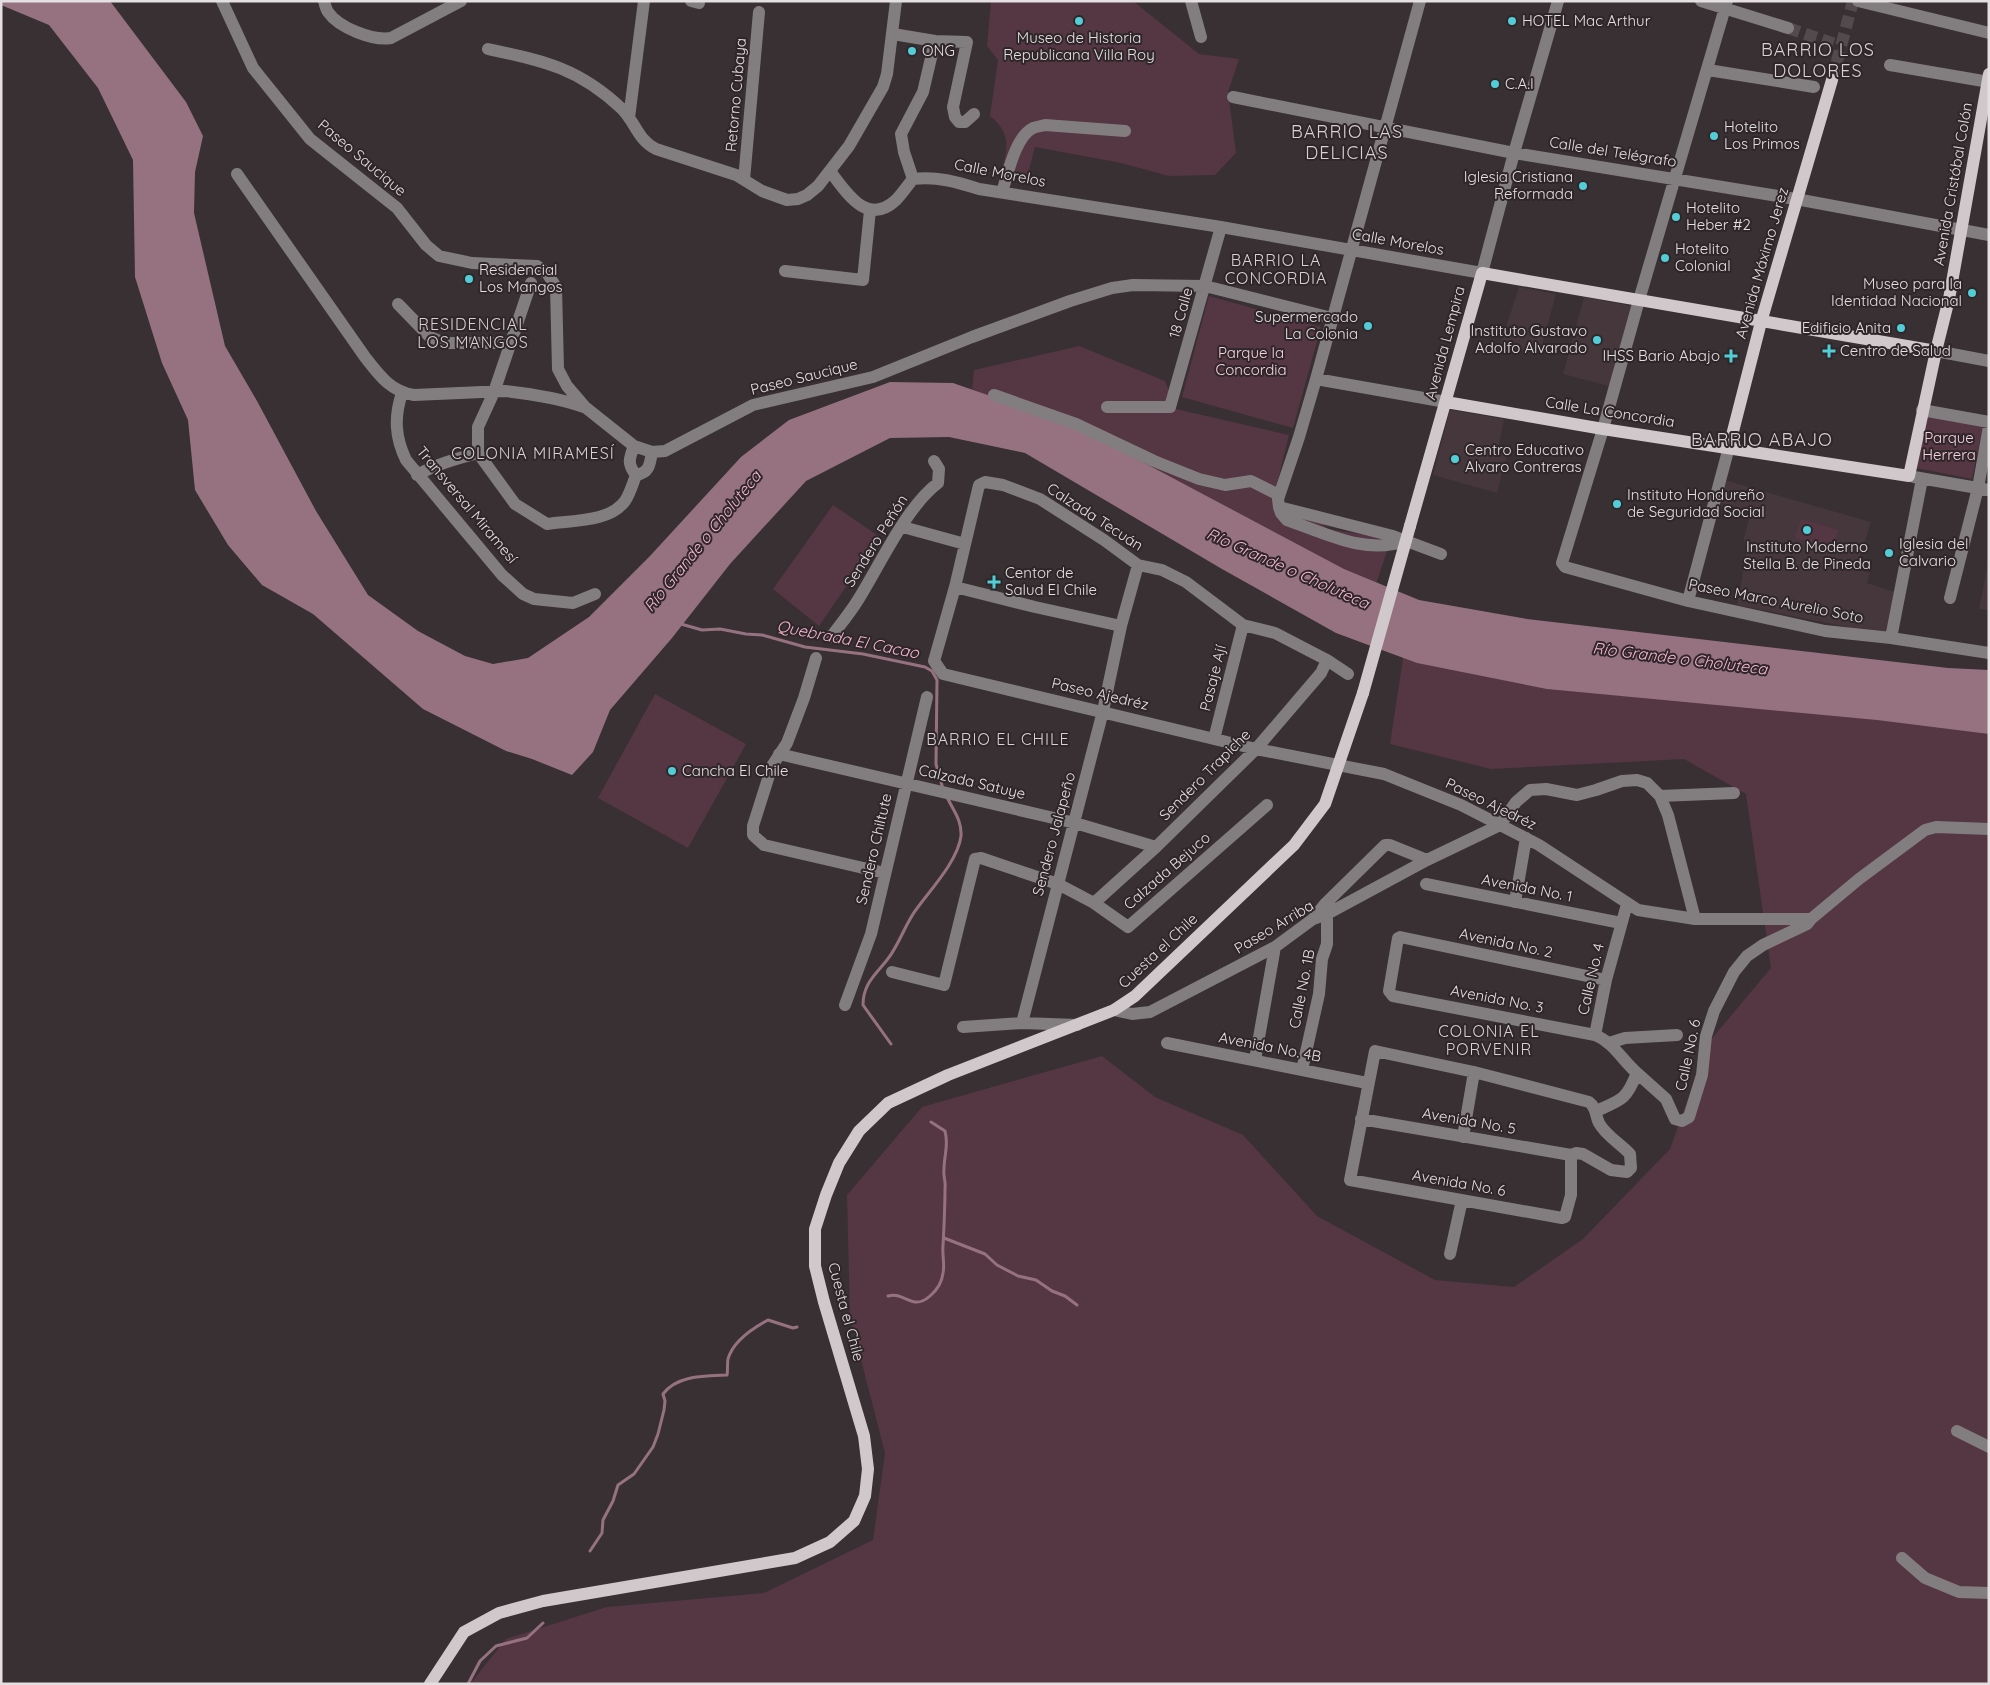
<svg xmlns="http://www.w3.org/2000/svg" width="1990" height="1685" font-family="Quicksand,sans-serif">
  <rect width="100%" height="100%" fill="#383033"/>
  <path fill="#46373d" d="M1519 287 1556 294 1540 353 1500 345Z
    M1584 297 1631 306 1609 386 1563 374Z
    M1450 410 1504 419 1498 449 1508 451 1497 493 1433 475Z
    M1724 480 1871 522 1856 569 1870 573 1867 583 1894 592 1888 635 1737 605 1746 555 1744 538 1751 511 1718 502Z
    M1988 563H1989V610L1979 609Z"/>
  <path fill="#553643" d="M991 1H1133L1199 54 1239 59 1228 92 1236 153 1215 175 1169 176 1121 163 1035 147 1027 177 1000 176C1007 151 1013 134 990 116L998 60 987 46Z
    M1209 296 1321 327 1293 428 1182 397Z
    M1079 346 1165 381 1176 409 1289 435 1275 492 1286 506 1314 515 1328 529 1391 539 1371 599 1131 466 972 389 974 370Z
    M1927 415 1983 426 1972 479 1916 468Z
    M833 505 880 537 819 626 773 589Z
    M1801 519 1838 530 1832 548 1795 538Z
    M1406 639 1989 686V1684H470L506 1639 607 1607 764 1593 873 1540 885 1453 850 1317 847 1195 922 1107 1102 1056 1155 1097 1243 1135 1317 1216 1435 1280 1514 1287 1583 1239 1670 1149 1708 1043 1771 968 1746 794 1684 759 1491 769 1390 744Z
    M655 694 746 744 688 848 598 798Z"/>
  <path fill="#967280" d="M1 1H110L186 102 203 136 195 172 194 213 225 346 257 401 316 511 368 595 418 631 465 656 493 664 528 658 589 617 650 556 741 457 789 420 890 382 953 383 1071 424 1344 569 1419 600 1527 619 1948 668 1989 670V734L1877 720 1547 689 1417 663 1336 633 1222 569 1025 453 949 437 890 438 806 481 730 564 672 638 610 710 593 752 572 775 532 759 506 751 423 709 313 614 262 585 228 545 195 490 188 420 162 363 135 277 133 160 98 88 49 25 1 5Z"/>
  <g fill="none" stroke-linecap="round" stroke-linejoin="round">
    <path stroke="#967280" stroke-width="3" d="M681 624 702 630 720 629 746 634 762 635 805 647 863 654 925 667 932 671 937 680 936 764 943 789
      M891 1044 863 1005C863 984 875 975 887 960 900 944 905 923 918 907 932 888 958 860 961 836 962 820 953 810 947 797
      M944 1238 985 1254 997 1265 1018 1276 1036 1280 1052 1291 1065 1296 1077 1305
      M888 1296C905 1291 912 1312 930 1296 937 1290 942 1282 943 1273 945 1264 942 1255 943 1246 944 1227 945 1208 945 1188 946 1182 943 1176 944 1169 944 1155 949 1146 945 1131L931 1122
      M590 1551 602 1533 603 1520 613 1501 618 1485 634 1474 653 1447 658 1434 664 1410 665 1401 663 1394C677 1375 705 1376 727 1375 728 1370 727 1364 728 1359 733 1341 753 1328 768 1320L793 1328 797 1327
      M468 1684 480 1661 496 1646 527 1638 543 1623"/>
    <path stroke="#524a4d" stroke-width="12" stroke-dasharray="12 6" stroke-linecap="butt" d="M1788 28 1841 46"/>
    <path stroke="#524a4d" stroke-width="12" stroke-dasharray="12 6" stroke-linecap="butt" d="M1832 80 1853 1"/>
    <path stroke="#827d7f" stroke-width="12" d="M222 1 253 68 310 139 397 208 426 245 439 256 472 263 537 266 547 273 556 287 558 369 567 386 585 407 634 446 652 452 665 451 753 405 873 377 972 337 1070 301 1112 288 1133 285 1205 286 1332 318
      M324 1C325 5 326 9 328 12 339 28 373 41 391 38L461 1
      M691 1 699 3
      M1191 1 1201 37
      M1420 1 1316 379 1299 437 1278 499 1279 507 1393 536 1441 554
      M1701 1 1788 28
      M1727 1 1639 300 1603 429 1562 563 1565 567 1688 601 1825 631 1891 638 1989 653
      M1858 1 1989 33
      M893 34 935 41 967 42 953 107 955 117 959 122H965L974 114
      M488 49C544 61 579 68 622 109 636 123 637 139 656 149L736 175 762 191 787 200 798 199 807 195 818 186 849 146 883 87 887 74 896 1
      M1890 65 1989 82
      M1708 70 1814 87
      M1233 97 1514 153 1796 199 1989 235
      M629 118 644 1
      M830 171C846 192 867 227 896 200 902 194 907 186 913 179 937 176 957 182 979 189L1221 227 1482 273 1514 153 1558 1
      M237 174 365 357C379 375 390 391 414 395L505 391C532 394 559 398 584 407
      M913 179 904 152 901 134 923 92 935 41
      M744 180 759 12
      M1002 192C1008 174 1015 137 1033 128 1036 127 1041 126 1045 125L1125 131
      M785 271 863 280 870 210
      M531 283 494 392 478 427V453L515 504 547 524C570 520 609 523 625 501 630 494 633 483 636 475 627 464 629 459 634 446
      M398 304 430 337 445 343H512
      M1936 351 1989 361
      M1316 379 1446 402
      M402 393C394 417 395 437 406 460L502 575 523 594 534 599 573 603 595 594
      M994 395 1076 424 1154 461 1199 479 1225 485 1251 481 1279 495
      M1107 407H1170L1221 227
      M1922 410 1989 422
      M417 475C437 464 456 459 478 453
      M636 475C649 473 650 465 652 452
      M1914 477 1989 490
      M1279 507 1281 513 1287 520C1325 533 1365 555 1405 541
      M903 527 965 544
      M955 587 1035 607 1121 626
      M1950 598 1978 488 1989 426
      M1688 601 1729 447
      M831 637C840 625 850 613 858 600 880 565 906 507 938 483L939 469 934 461
      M1891 638 1922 479
      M816 658 804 698 787 743 772 766 753 826V835L764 845 885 873
      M1348 674 1327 660 1275 633 1243 625 1186 582 1162 570 1138 565 1104 540 1040 499 1003 485 985 482 979 485 955 587 934 661 943 674 1256 749 1384 774 1461 805 1539 845 1638 910 1695 919H1811L1859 879 1925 830 1936 827 1989 829
      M1214 739 1243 625
      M779 754 1075 823 1156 847
      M1660 796 1734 793
      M1426 884 1621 923
      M1515 902 1526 838
      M1094 903 1156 847 1256 749 1321 673 1327 660
      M1313 919 1325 904 1385 845H1390L1427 860
      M892 972 944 985 975 859 981 858 1058 884 1094 903 1128 927 1267 805
      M845 1005 871 934 927 697
      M1114 1010 1132 1014 1150 1012 1275 947 1313 919 1327 914 1427 860 1500 825 1516 802 1530 790 1546 789 1577 795 1596 790 1622 781 1637 780 1647 783 1660 796 1668 815 1695 919
      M1022 1023 1103 711 1121 626 1138 565
      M963 1027 1022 1023 1077 1025
      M1595 1035 1393 996 1389 991 1398 938 1400 937 1606 980
      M1167 1043 1367 1083
      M1609 1043 1625 1038 1677 1035
      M1375 1051 1474 1072 1589 1102C1597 1108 1595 1115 1599 1123 1606 1136 1620 1143 1630 1154L1631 1168 1627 1172 1611 1170 1583 1154 1576 1153 1571 1155V1195L1565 1217 1562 1218 1350 1180Z
      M1255 1060 1275 947
      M1302 1070 1319 994 1322 959 1327 944V914
      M1637 1073 1666 1099 1675 1119 1682 1121 1689 1117 1702 1075 1706 1036 1714 1011 1734 972 1747 956 1763 945 1807 924 1811 919
      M1596 1111C1622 1100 1626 1100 1637 1073 1623 1061 1613 1042 1595 1035L1606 980 1627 904
      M1361 1119 1571 1155
      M1463 1137 1474 1072
      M1450 1254 1462 1200
      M1957 1431 1989 1447
      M1902 1558 1925 1578 1959 1592 1989 1593"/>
    <path stroke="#d1c8cb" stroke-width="12" d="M1446 402 1603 429 1909 476 1936 351 1949 299 1989 74
      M1729 447 1761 322 1832 80
      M1410 526 1482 273 1936 351
      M430 1684 464 1632 499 1613 543 1601 795 1558 830 1542 854 1521 865 1496 868 1469 864 1436 824 1302 815 1266V1229L826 1195 839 1163 859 1131 888 1103 948 1075 1114 1010 1135 996 1294 845 1325 804 1363 693"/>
    <path stroke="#d1c8cb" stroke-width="12" d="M1363 693 1410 526"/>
  </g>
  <g fill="#52ccd6" stroke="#2e2629" stroke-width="2">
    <circle cx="1079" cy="21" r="5"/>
    <circle cx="1512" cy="21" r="5"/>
    <circle cx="912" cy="51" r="5"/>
    <circle cx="1495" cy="84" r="5"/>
    <circle cx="1714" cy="136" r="5"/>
    <circle cx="1583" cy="186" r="5"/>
    <circle cx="1676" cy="217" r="5"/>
    <circle cx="1665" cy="258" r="5"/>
    <circle cx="469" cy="279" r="5"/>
    <circle cx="1972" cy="293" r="5"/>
    <circle cx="1368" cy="326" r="5"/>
    <circle cx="1901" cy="328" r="5"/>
    <circle cx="1597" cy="340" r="5"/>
    <path d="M1826.5 343.5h5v5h5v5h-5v5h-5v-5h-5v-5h5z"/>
    <path d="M1728.5 348.5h5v5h5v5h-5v5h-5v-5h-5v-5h5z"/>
    <circle cx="1455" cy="459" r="5"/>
    <circle cx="1617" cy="504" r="5"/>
    <circle cx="1807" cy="530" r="5"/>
    <circle cx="1889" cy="553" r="5"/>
    <path d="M991.5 574.5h5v5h5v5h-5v5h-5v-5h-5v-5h5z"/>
    <circle cx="672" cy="771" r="5"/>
  </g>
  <g text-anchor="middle" stroke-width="4" stroke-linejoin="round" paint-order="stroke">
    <g font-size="15" fill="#e4dfe1" stroke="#2e2629" text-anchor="start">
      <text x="1522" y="26">HOTEL Mac Arthur</text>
      <text x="1079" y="43" text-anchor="middle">Museo de Historia<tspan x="1079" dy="17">Republicana Villa Roy</tspan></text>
      <text x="922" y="56">ONG</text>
      <text x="1505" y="89">C.A.I</text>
      <text x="1724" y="132">Hotelito<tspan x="1724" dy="17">Los Primos</tspan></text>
      <text x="1573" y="182" text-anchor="end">Iglesia Cristiana<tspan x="1573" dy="17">Reformada</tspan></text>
      <text x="1686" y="213">Hotelito<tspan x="1686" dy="17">Heber #2</tspan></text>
      <text x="1675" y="254">Hotelito<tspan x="1675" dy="17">Colonial</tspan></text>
      <text x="479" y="275">Residencial<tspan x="479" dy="17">Los Mangos</tspan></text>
      <text x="1962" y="289" text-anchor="end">Museo para la<tspan x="1962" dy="17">Identidad Nacional</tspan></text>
      <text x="1358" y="322" text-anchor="end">Supermercado<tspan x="1358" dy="17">La Colonia</tspan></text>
      <text x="1891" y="333" text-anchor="end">Edificio Anita</text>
      <text x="1587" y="336" text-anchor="end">Instituto Gustavo<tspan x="1587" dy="17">Adolfo Alvarado</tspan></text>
      <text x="1840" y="356">Centro de Salud</text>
      <text x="1720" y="361" text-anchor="end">IHSS Bario Abajo</text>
      <text x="1465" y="455">Centro Educativo<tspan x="1465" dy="17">Alvaro Contreras</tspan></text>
      <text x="1627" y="500">Instituto Hondureño<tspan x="1627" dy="17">de Seguridad Social</tspan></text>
      <text x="1899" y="549">Iglesia del<tspan x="1899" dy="17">Calvario</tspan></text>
      <text x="1807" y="552" text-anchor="middle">Instituto Moderno<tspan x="1807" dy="17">Stella B. de Pineda</tspan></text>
      <text x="1005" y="578">Centor de<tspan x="1005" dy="17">Salud El Chile</tspan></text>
      <text x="682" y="776">Cancha El Chile</text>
    </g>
    <g font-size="15" fill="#e4dfe1" stroke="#2e2629">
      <text transform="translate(736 95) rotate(-85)" y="5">Retorno Cubaya</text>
      <text transform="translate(1613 152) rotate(9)" y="5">Calle del Telégrafo</text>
      <text transform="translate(362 158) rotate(40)" y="5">Paseo Saucique</text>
      <text transform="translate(1000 173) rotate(11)" y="5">Calle Morelos</text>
      <text transform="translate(1953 184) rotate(-80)" y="5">Avenida Cristóbal Colón</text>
      <text transform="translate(1398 242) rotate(10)" y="5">Calle Morelos</text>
      <text transform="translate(1762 263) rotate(-74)" y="5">Avenida Máximo Jerez</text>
      <text transform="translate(1181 313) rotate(-74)" y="5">18 Calle</text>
      <text transform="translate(1445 343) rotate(-75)" y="5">Avenida Lempira</text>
      <text transform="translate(804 377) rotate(-14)" y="5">Paseo Saucique</text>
      <text transform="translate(1610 412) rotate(9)" y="5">Calle La Concordia</text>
      <text transform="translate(467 505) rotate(50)" y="5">Transversal Miramesí</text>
      <text transform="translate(1095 517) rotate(33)" y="5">Calzada Tecuán</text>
      <text transform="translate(876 541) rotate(-58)" y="5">Sendero Peñón</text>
      <text transform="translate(1776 601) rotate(11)" y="5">Paseo Marco Aurelio Soto</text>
      <text transform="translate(1213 678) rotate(-76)" y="5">Pasaje Ají</text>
      <text transform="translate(1100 694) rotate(13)" y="5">Paseo Ajedréz</text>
      <text transform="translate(1205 775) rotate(-45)" y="5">Sendero Trapiche</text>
      <text transform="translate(972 782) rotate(13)" y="5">Calzada Satuye</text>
      <text transform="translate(1491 804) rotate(26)" y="5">Paseo Ajedréz</text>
      <text transform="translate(1054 834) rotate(-75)" y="5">Sendero Jalapeño</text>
      <text transform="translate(874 849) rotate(-77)" y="5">Sendero Chiltute</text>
      <text transform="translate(1167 871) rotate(-41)" y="5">Calzada Bejuco</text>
      <text transform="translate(1527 888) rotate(11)" y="5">Avenida No. 1</text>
      <text transform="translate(1274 927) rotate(-31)" y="5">Paseo Arriba</text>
      <text transform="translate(1506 943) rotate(12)" y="5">Avenida No. 2</text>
      <text transform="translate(1158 951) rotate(-43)" y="5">Cuesta el Chile</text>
      <text transform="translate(1591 979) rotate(-77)" y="5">Calle No. 4</text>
      <text transform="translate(1302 989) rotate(-79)" y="5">Calle No. 1B</text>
      <text transform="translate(1497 999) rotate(11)" y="5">Avenida No. 3</text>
      <text transform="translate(1270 1047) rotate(11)" y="5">Avenida No. 4B</text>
      <text transform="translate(1688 1055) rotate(-78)" y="5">Calle No. 6</text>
      <text transform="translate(1469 1121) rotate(10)" y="5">Avenida No. 5</text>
      <text transform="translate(1459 1183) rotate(10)" y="5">Avenida No. 6</text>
      <text transform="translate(846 1312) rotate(75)" y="5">Cuesta el Chile</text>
    </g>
    <g font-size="15" fill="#f8d1e0" stroke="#2e2629">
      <text x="1251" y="358">Parque la<tspan x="1251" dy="17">Concordia</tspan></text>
      <text x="1949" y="443">Parque<tspan x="1949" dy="17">Herrera</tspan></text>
    </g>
    <g font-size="16" letter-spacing="1" fill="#dacfd3" stroke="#2e2629">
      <text x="1276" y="266">BARRIO LA<tspan x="1276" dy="18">CONCORDIA</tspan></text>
      <text x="473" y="330">RESIDENCIAL<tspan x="473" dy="18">LOS MANGOS</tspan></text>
      <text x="533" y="459">COLONIA MIRAMESÍ</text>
      <text x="998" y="745">BARRIO EL CHILE</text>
      <text x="1489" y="1037">COLONIA EL<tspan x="1489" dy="18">PORVENIR</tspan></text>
    </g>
    <g font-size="16" font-style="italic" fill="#f7b7d1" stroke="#2e2629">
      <text transform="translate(702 541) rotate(-51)" y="6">Río Grande o Choluteca</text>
      <text transform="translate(1288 568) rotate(24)" y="6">Río Grande o Choluteca</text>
      <text transform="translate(848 639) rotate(11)" y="6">Quebrada El Cacao</text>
      <text transform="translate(1680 658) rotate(7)" y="6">Río Grande o Choluteca</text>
    </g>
    <g font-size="18" letter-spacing="1" fill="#dacfd3" stroke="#2e2629">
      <text x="1818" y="56">BARRIO LOS<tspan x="1818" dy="21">DOLORES</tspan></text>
      <text x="1347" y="138">BARRIO LAS<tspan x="1347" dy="21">DELICIAS</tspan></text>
      <text x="1762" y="446">BARRIO ABAJO</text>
    </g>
  </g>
  <rect width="1990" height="1685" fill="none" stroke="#e4dfe1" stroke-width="5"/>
</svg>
